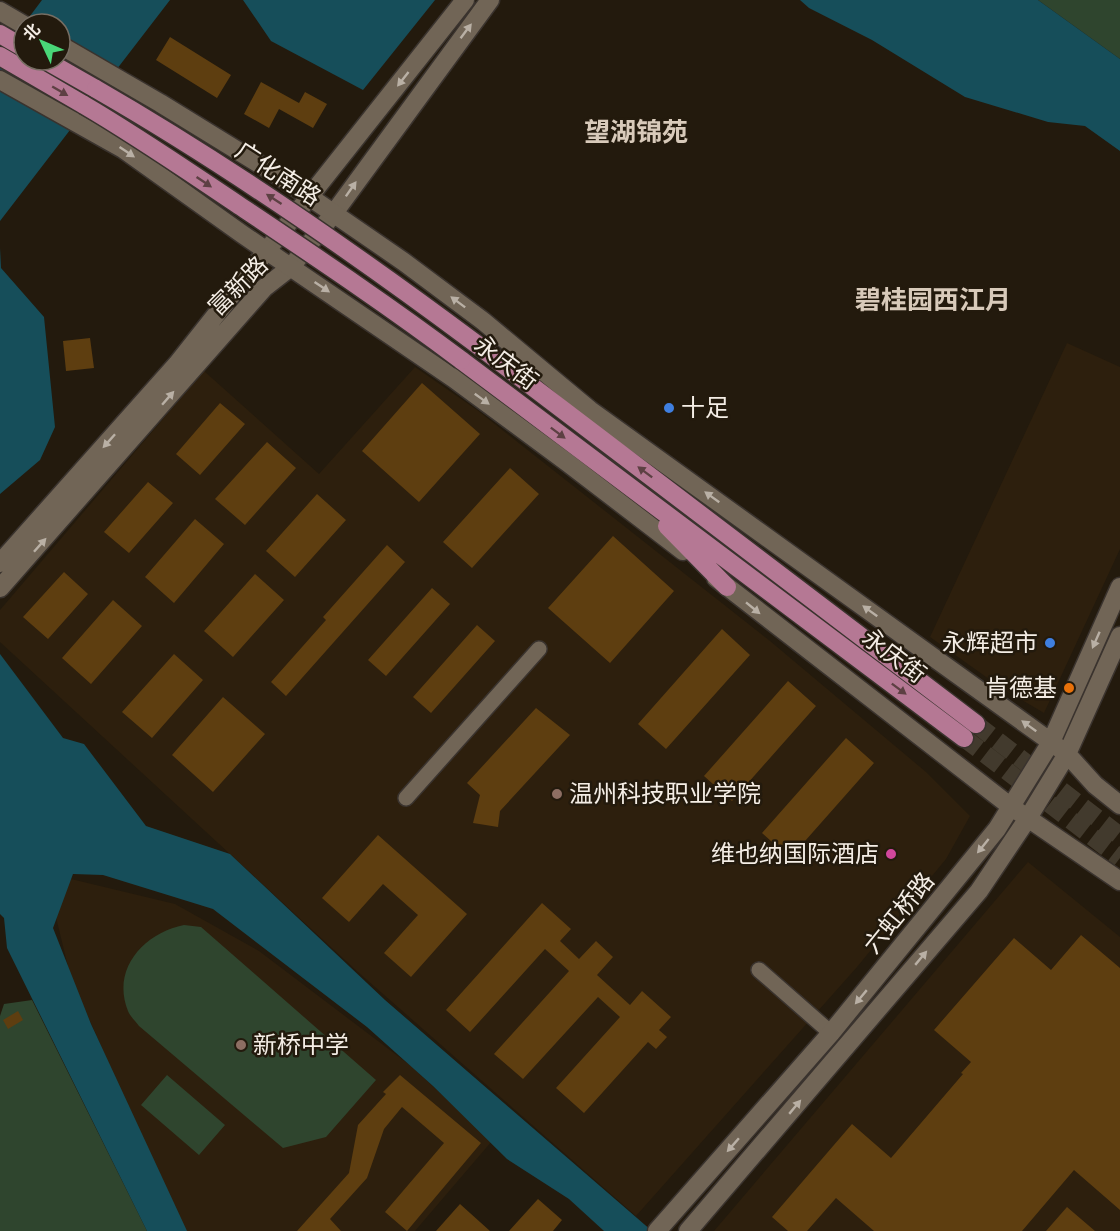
<svg xmlns="http://www.w3.org/2000/svg" width="1120" height="1231" font-family="'Zilla Slab','Noto Sans SC',serif">
  <rect width="100%" height="100%" fill="#231a0d"/>
  <path fill="#2d1f0d" d="M1067 343 1120 367V549L1044 713 1003 689 930 637Z
    M415 367 477 410 770 641 926 772 970 816 946 859 857 967 636 1216 358 972 0 642V610L204 371 319 474Z
    M1028 862 1120 937V1231H714Z
    M71 879 175 904 259 951 411 1066 492 1141 415 1231H186L161 1184 70 975 54 909Z"/>
  <path fill="#2f452e" d="M1038 0H1120V59Z
    M184 925 201 927 376 1080 326 1137 283 1148 139 1026C136 1022 130 1016 128 1011 111 969 144 933 184 925Z
    M32 1000 147 1231H0V1016L4 1004Z
    M167 1075 225 1125 199 1155 141 1105Z"/>
  <path fill="#164e5a" d="M42 0H170L0 221V58L24 24V60H60V24H24Z
    M243 0H435L363 90 271 41Z
    M800 0H1038L1120 59V151L1085 126 1048 122 965 97 872 40 809 8Z
    M0 248 1 268 44 317 55 427 40 460 0 494Z
    M0 654 63 738 84 744 146 826 230 854 385 1000 652 1231H604L569 1199 507 1159 433 1086 367 1027 213 909 103 875 73 874 53 928 91 1024 187 1231H147L7 948 4 918 0 914Z"/>
  <path fill="#5e3e10" d="M170 37 231 75 217 98 156 60Z
    M261 82 299 103 305 92 327 104 313 128 279 109 269 128 244 114Z
    M90 338 94 368 66 371 63 341Z
    M422 383 480 434 419 502 362 451Z
    M220 403 245 424 200 475 176 454Z
    M267 442 296 468 245 525 215 499Z
    M510 468 539 494 472 568 443 542Z
    M148 482 173 503 129 553 104 532Z
    M317 494 346 520 295 577 266 551Z
    M195 519 224 544 174 603 145 577Z
    M613 536 674 591 610 663 548 608Z
    M387 545 405 562 286 696 271 682 326 620 323 617Z
    M64 572 88 594 48 639 23 617Z
    M255 574 284 600 233 657 204 631Z
    M432 588 450 604 386 676 368 660Z
    M113 600 142 626 91 684 62 658Z
    M477 625 495 641 431 713 413 697Z
    M722 629 750 655 666 749 638 724Z
    M174 654 203 680 152 738 122 712Z
    M788 681 816 706 732 801 704 776Z
    M223 697 265 734 213 792 172 755Z
    M536 708 570 735 500 811 498 827 473 823 480 795 467 783Z
    M846 738 874 763 790 858 762 833Z
    M378 835 467 914 411 977 384 953 418 915 383 884 349 922 322 898Z
    M542 903 571 929 560 941 579 959 596 941 613 957 597 975 630 1005 642 991 671 1017 659 1030 667 1037 656 1049 648 1042 584 1113 556 1088 620 1017 598 997 523 1079 494 1054 569 971 545 949 470 1032 446 1010Z
    M1081 935 1120 968V1210L1074 1170 1022 1231H874L836 1198 807 1231H788L772 1217 852 1124 891 1158 963 1074 961 1073 971 1062 934 1030 1014 938 1051 970Z
    M18 1011 23 1020 8 1029 3 1020Z
    M400 1075 481 1143 407 1231 385 1212 444 1143 402 1107 384 1129 367 1178 330 1219 341 1231H297L349 1173 358 1125 386 1094 383 1092Z
    M538 1199 562 1220 553 1231H509Z
    M460 1204 490 1231H436Z
    M1067 1207 1095 1231H1046Z"/>
  <g fill="none" stroke-linecap="round" stroke-linejoin="round">
    <path stroke="#423a2d" stroke-width="18" stroke-dasharray="18 9" stroke-linecap="butt" d="M976 724 1120 836
      M964 738 1120 858"/>
    <defs>
      <path id="minor" d="M406 798 539 649
        M759 970 831 1033"/>
      <path id="tertiary" d="M0 563 177 364 465 0
        M0 588 264 288 291 267 334 213 490 0"/>
      <path id="secondary" d="M0 11 24 25
        M60 45 160 103 282 178 404 262 483 321 590 410 1051 742 1067 754 1095 785 1120 805
        M0 80 123 149 242 234 453 378 568 463 683 551
        M716 578 1010 806 1120 881
        M657 1231 831 1033 997 829 1051 742 1120 587
        M688 1231 979 891 1028 818 1067 754 1120 636"/>
      <path id="primary" d="M0 34 24 48
        M0 56 84 105
        M45 60 96 89
        M475 343 976 724
        M461 360 964 738
        M667 526 727 587"/>
    </defs>
    <use href="#minor" stroke="#3a332e" stroke-width="18"/>
    <use href="#tertiary" stroke="#3a332e" stroke-width="21"/>
    <use href="#secondary" stroke="#3a332e" stroke-width="21"/>
    <use href="#primary" stroke="#3a332e" stroke-width="21"/>
    <use href="#minor" stroke="#716556" stroke-width="15"/>
    <use href="#tertiary" stroke="#716556" stroke-width="18"/>
    <use href="#secondary" stroke="#716556" stroke-width="18"/>
    <use href="#primary" stroke="#b57894" stroke-width="18"/>
    <defs>
      <path id="primary-bridge" d="M96 89C228 165 353 252 475 343
        M84 105C137 136 186 170 237 204 313 255 388 305 461 360"/>
    </defs>
    <use href="#primary-bridge" stroke="#3a332e" stroke-width="21" stroke-linecap="butt"/>
    <use href="#primary-bridge" stroke="#b57894" stroke-width="18"/>
  </g>
  <defs><path id="oneway-solid" d="M-6-.8H1V-3.2L6.5 0L1 3.2V.8H-6Z" transform="scale(1.5)"/></defs>
  <g fill="#b9b0a5">
    <use href="#oneway-solid" transform="translate(466 31) rotate(-53)"/>
    <use href="#oneway-solid" transform="translate(403 79) rotate(128)"/>
    <use href="#oneway-solid" transform="translate(127 152) rotate(34)"/>
    <use href="#oneway-solid" transform="translate(351 189) rotate(-55)"/>
    <use href="#oneway-solid" transform="translate(322 287) rotate(34)"/>
    <use href="#oneway-solid" transform="translate(458 302) rotate(-143)"/>
    <use href="#oneway-solid" transform="translate(168 398) rotate(-49)"/>
    <use href="#oneway-solid" transform="translate(482 399) rotate(36)"/>
    <use href="#oneway-solid" transform="translate(109 441) rotate(132)"/>
    <use href="#oneway-solid" transform="translate(712 497) rotate(-144)"/>
    <use href="#oneway-solid" transform="translate(40 545) rotate(-48)"/>
    <use href="#oneway-solid" transform="translate(753 608) rotate(39)"/>
    <use href="#oneway-solid" transform="translate(870 611) rotate(-144)"/>
    <use href="#oneway-solid" transform="translate(1096 640) rotate(114)"/>
    <use href="#oneway-solid" transform="translate(1029 726) rotate(-144)"/>
    <use href="#oneway-solid" transform="translate(983 846) rotate(129)"/>
    <use href="#oneway-solid" transform="translate(921 958) rotate(-50)"/>
    <use href="#oneway-solid" transform="translate(861 997) rotate(130)"/>
    <use href="#oneway-solid" transform="translate(795 1107) rotate(-50)"/>
    <use href="#oneway-solid" transform="translate(733 1145) rotate(131)"/>
  </g>
  <g fill="#5d4043">
    <use href="#oneway-solid" transform="translate(60 91) rotate(30)"/>
    <use href="#oneway-solid" transform="translate(204 182) rotate(34)"/>
    <use href="#oneway-solid" transform="translate(274 199) rotate(-147)"/>
    <use href="#oneway-solid" transform="translate(558 433) rotate(37)"/>
    <use href="#oneway-solid" transform="translate(645 472) rotate(-143)"/>
    <use href="#oneway-solid" transform="translate(899 689) rotate(37)"/>
  </g>
  <g fill="#3f7fe0" stroke="#231a0d" stroke-width="2">
    <circle cx="669" cy="408" r="6"/>
    <circle cx="1050" cy="643" r="6"/>
  </g>
  <circle fill="#e8710a" stroke="#231a0d" stroke-width="2" cx="1069" cy="688" r="6"/>
  <g fill="#8d6e63" stroke="#231a0d" stroke-width="2">
    <circle cx="557" cy="794" r="6"/>
    <circle cx="241" cy="1045" r="6"/>
  </g>
  <circle fill="#d1479c" stroke="#231a0d" stroke-width="2" cx="891" cy="854" r="6"/>
  <g text-anchor="middle" stroke-width="5" stroke-linejoin="round" paint-order="stroke">
    <g font-size="24" fill="#f4ede5" stroke="#231a0d">
      <text transform="translate(278 174) rotate(33)" y="8">广化南路</text>
      <text transform="translate(238 286) rotate(-45)" y="8">富新路</text>
      <text transform="translate(506 363) rotate(37)" y="8">永庆街</text>
      <text transform="translate(894 656) rotate(37)" y="8">永庆街</text>
      <text transform="translate(899 913) rotate(-51)" y="8">六虹桥路</text>
    </g>
    <g font-size="24" fill="#f4ede5" stroke="#231a0d" text-anchor="start">
      <text x="681" y="416">十足</text>
      <text x="1038" y="651" text-anchor="end">永辉超市</text>
      <text x="1057" y="696" text-anchor="end">肯德基</text>
      <text x="569" y="802">温州科技职业学院</text>
      <text x="879" y="862" text-anchor="end">维也纳国际酒店</text>
      <text x="253" y="1053">新桥中学</text>
    </g>
    <g font-size="26" font-weight="bold" fill="#d8caba" stroke="#231a0d">
      <text x="636" y="141">望湖锦苑</text>
      <text x="933" y="309">碧桂园西江月</text>
    </g>
  </g>
  <g transform="translate(42 42) rotate(314)"><circle r="28" fill="#231a0d" stroke="#776e63" stroke-width="1.5"/>
  <path d="M0-4.5L10 22L0 15L-10 22Z" fill="#49d778"/>
  <text y="-9" font-size="16" font-weight="bold" text-anchor="middle" fill="#f4ede5">北</text>
  </g>
</svg>
